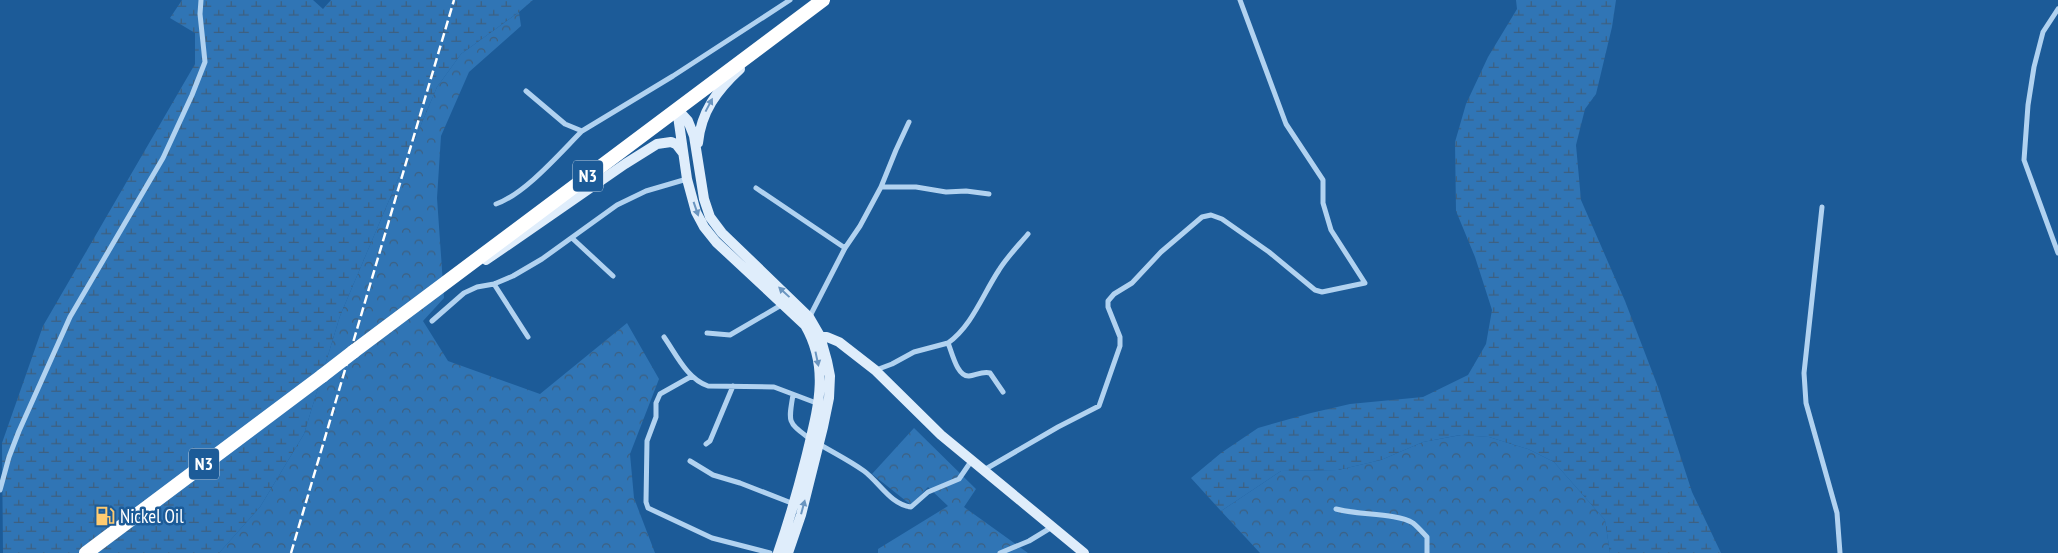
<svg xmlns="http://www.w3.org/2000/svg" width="2058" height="553" font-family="'PT Sans Narrow',sans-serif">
  <defs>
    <pattern id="forest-crowns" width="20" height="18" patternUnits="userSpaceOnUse" patternTransform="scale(1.25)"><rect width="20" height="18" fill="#3075b5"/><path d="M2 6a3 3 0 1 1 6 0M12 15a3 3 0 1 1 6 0" fill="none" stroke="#3e6080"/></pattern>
    <pattern id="wetland-marsh" width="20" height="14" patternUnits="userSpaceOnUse" patternTransform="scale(1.25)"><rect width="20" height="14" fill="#3075b5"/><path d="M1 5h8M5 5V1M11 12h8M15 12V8" fill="none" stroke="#3e6080"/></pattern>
  </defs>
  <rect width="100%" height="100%" fill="#1c5b98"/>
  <path fill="url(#forest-crowns)" d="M519 12 521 26 469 72 441 136 437 198 444 298 423 321 448 361 540 394 627 323 659 379 630 454 634 498 655 553H219L260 507 304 434 340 316 437 87 461 54Z
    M914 428 976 489 964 507 1028 553H878V549L948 506 928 487 911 505 872 474Z
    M1461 435 1489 437 1528 449 1554 462 1605 520 1610 553H1260L1221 511 1281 471 1338 470 1381 460 1423 442Z"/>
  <path fill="url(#wetland-marsh)" d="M182 0H313L323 9 331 0H533L519 12 461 54 437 87 340 316 304 434 260 507 219 553H3L2 443 43 326 195 64V33L170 18Z
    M1516 0H1616L1612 27 1596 94 1585 109 1576 145 1581 200 1625 301 1658 387 1692 492 1721 553H1610L1605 520 1554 462 1528 449 1489 437 1460 435 1423 442 1381 460 1338 470 1281 471 1221 511 1191 478 1221 453 1258 428 1311 413 1350 404 1423 397 1468 375 1486 344 1492 310 1475 257 1456 211 1455 142 1466 104 1488 57 1517 9Z"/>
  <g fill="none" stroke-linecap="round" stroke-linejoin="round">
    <path stroke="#b1d2f0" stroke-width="5" d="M2058 9 2043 32 2034 67 2028 105 2024 160 2058 253
      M526 91 565 124 582 131 673 76 790 0
      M881 187 896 150 909 122
      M756 188 845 248
      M496 204C525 194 560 153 582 131
      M1822 207 1804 373 1806 403 1837 513 1840 553
      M572 238 613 276
      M494 284 528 337
      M809 318 845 248 860 226 881 187H916L946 192 966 191 989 194
      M432 321 464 293 477 287 494 284 513 276 542 259 617 205 646 191 687 179
      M707 333 730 335 783 304
      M664 337C676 354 687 379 708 386L774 387 819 404
      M948 343C952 352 957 377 969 376 976 375 983 371 990 373L1003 392
      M876 370 892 364 914 352 948 343C972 326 983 294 999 270 1007 257 1018 246 1028 234
      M692 376 660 394 656 403V417L647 441 646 502 648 508 712 538 770 553
      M793 395C788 424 788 422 810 439
      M706 444 710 441 733 386
      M819 444C834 453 850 461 864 471 879 482 891 505 911 507L928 492 959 479 972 460
      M690 461 713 475 740 483 794 504
      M984 470 1058 427 1099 406 1120 346V337L1108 307V301L1114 294 1132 283 1161 252 1202 217 1211 215 1222 219 1269 252 1315 290 1322 292 1365 283 1331 230 1323 203V180L1286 124 1240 0
      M0 490 9 457 19 431 70 317 163 158 192 95 205 62 200 14 201 0
      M1336 509C1357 515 1397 513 1413 523 1418 527 1423 533 1427 537V553
      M1000 553 1029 541 1052 527"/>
    <path stroke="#dfedfb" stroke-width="10" d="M677 109 688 121 694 136 704 199 710 217 722 233 809 317 820 336 827 361 830 376 829 398 823 427 801 515 788 553
      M677 109 687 179 696 212 704 227 716 242 805 325C831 370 817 411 806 458 798 490 789 521 778 553
      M698 143C701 112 717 90 740 69
      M486 260 625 164 657 144 671 142 676 144 683 153
      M816 337H827L839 342 875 370 941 435 1084 553"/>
    <path stroke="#fff" stroke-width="14" d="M353 352 823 0
      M86 553 322 376"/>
    <path stroke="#fff" stroke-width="2.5" stroke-dasharray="9 4" stroke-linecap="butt" d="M291 553 454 0"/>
    <path stroke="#fff" stroke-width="14" d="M322 376 353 352"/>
  </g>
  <defs><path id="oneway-solid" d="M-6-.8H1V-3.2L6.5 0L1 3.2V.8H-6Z" transform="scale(1.25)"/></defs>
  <g fill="#6a95c0">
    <use href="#oneway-solid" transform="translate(709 105) rotate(-62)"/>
    <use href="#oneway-solid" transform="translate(696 209) rotate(71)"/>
    <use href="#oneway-solid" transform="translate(784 292) rotate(-137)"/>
    <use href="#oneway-solid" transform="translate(817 359) rotate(78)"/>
    <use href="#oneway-solid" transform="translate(803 507) rotate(-75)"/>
  </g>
  <defs>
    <symbol id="fuel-bare" viewBox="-9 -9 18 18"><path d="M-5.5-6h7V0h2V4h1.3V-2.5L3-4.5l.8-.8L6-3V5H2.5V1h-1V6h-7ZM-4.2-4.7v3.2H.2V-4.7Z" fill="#ffcb70" stroke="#1c5b98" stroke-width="2.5" paint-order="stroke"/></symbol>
  </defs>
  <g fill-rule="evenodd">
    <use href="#fuel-bare" x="91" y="502" width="28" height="28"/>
  </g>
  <g text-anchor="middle" stroke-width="5" stroke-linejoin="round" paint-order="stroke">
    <g fill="#1c5b98" stroke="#bbcee0" stroke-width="1">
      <rect x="573" y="160.5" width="30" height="31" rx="4"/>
      <rect x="189" y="448.5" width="30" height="31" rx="4"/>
    </g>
    <g font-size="18" font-weight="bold" fill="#fff">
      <text x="588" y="182">N3</text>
      <text x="204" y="470">N3</text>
    </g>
    <g font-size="19" fill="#fff" stroke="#1c5b98" text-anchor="start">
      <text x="120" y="523">Nickel Oil</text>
    </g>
  </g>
</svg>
